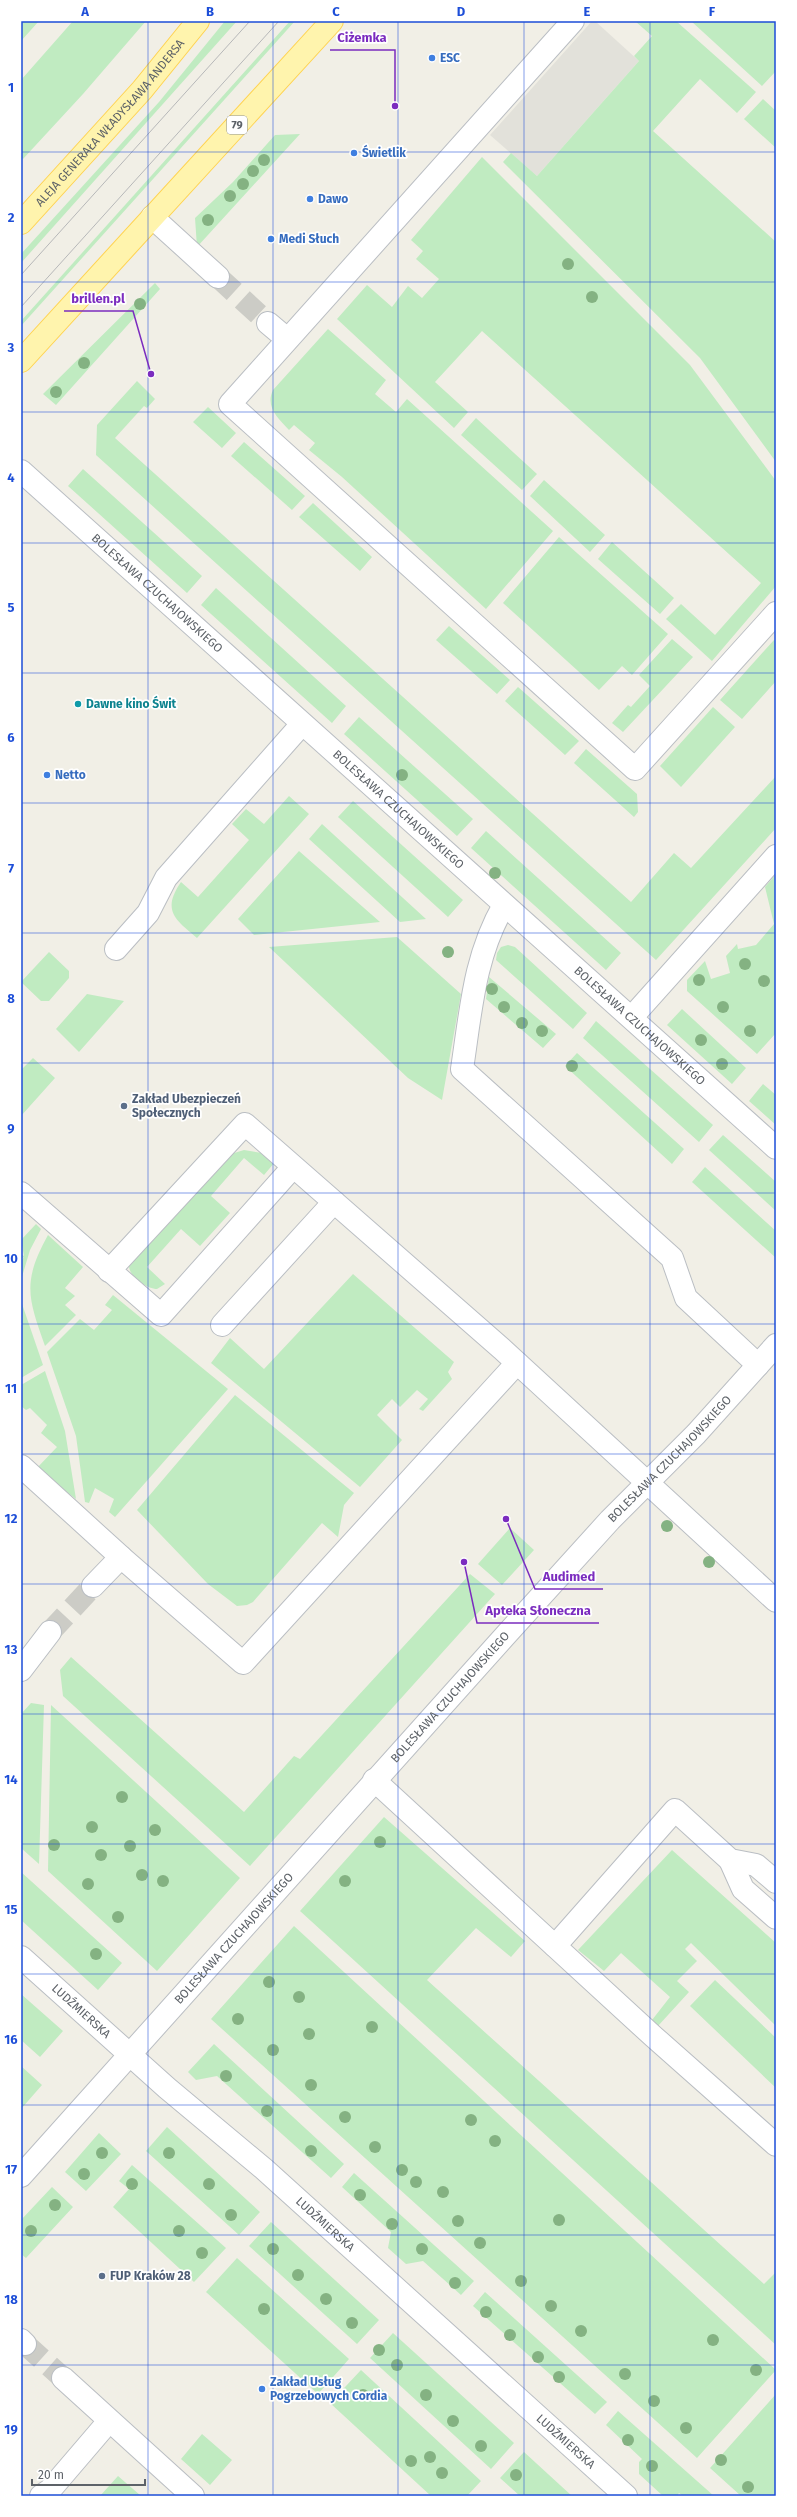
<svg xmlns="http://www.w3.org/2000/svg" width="797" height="2517" font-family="'Fira Sans',sans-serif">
  <rect width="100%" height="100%" fill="#f1efe6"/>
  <path fill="#e2e1da" d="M592 21H595L639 61 537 176 490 135Z"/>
  <path fill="#c0ebc1" d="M21 21H39L21 41Z
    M73 21H146L83 94 23 159 21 157V80Z
    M225 21H237L21 263V254L159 102Z
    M290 21H295L21 326V321Z
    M635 21H676L756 92 737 113 700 79 653 131 776 242V462L700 358 503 162 511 153 537 176 639 61 634 56 652 36Z
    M691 21H776V71L762 86Z
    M763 99 776 111V148L744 119Z
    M300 134 197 247 195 218 233 182 275 135Z
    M482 157 690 365 776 481V586L712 661 666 619 681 604 715 635 761 583 482 331 435 382 468 412 454 428 337 319 367 285 392 307 408 286 422 298 439 279 416 259 423 251 411 240Z
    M155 283 160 289 56 405 43 394Z
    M328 329 386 380 375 394 396 412 407 399 553 531 486 609 342 477 309 450 315 443 294 425 289 430C278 418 265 407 273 390Z
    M137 381 155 399 147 408 144 406 115 438 631 902 674 853 691 868 776 776V828L656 960 96 455 97 425Z
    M208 407 236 433 222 448 193 422Z
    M476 418 537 474 522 490 461 435Z
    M244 442 305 496 292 510 231 456Z
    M83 469 202 576 187 593 68 486Z
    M544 480 605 535 590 552 530 496Z
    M313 503 372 557 360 571 299 517Z
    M559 537 668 634 632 675 622 666 599 690 503 603Z
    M612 542 674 598 660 614 598 559Z
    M216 588 346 706 332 723 201 605Z
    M449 626 510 680 497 694 436 640Z
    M672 639 693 657 623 732 612 723 628 705 631 707 650 686 639 675Z
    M774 640 776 641V681L742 719 720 700Z
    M518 687 579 741 565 755 505 701Z
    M713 707 735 727 681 787 660 766Z
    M359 717 473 819 457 836 344 734Z
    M586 749 637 794 638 812 634 817 574 763Z
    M289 796 309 814 197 938C176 920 161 911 181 882L198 897 249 840 232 824 246 809 264 824Z
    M353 801 463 900 448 917 338 817Z
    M322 824 426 919 400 922 309 839Z
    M486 831 621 953 606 970 471 848Z
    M299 851 380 922 254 935 238 919Z
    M776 874V1033L757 1054 687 991V980L705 961 711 979 730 973 726 956 737 944 738 949 756 945 774 924 765 887Z
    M397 937 461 994 442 1100 408 1078 269 947Z
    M508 945 515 947 587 1013 573 1029 496 960 497 953 501 947Z
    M49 952 69 971V978L49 1001H41L21 982Z
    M489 977 556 1034 543 1048 486 999Z
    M87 994 124 1001 79 1052 56 1029Z
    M682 1009 746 1068 732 1084 667 1025Z
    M596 1021 713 1125 699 1142 583 1038Z
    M577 1053 684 1149 672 1164 565 1066Z
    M33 1058 55 1078 21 1116V1070Z
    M763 1084 776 1095V1125L749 1101Z
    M723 1135 776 1182V1211L709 1150Z
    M244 1150 262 1153 275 1162 264 1175 244 1158 211 1196 230 1213 200 1246 181 1229 147 1267 165 1284 157 1289C147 1289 128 1276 129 1265L231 1154Z
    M705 1167 776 1231V1258L692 1182Z
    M36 1224 41 1229 30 1250 21 1280V1261L24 1257 21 1259V1254L24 1256 21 1240Z
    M48 1235 83 1267 65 1288 75 1296 65 1305 76 1315 45 1346C28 1298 22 1282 48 1235Z
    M353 1274 454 1362 448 1372 452 1379 423 1411 419 1409 428 1399 417 1390 400 1407 392 1399 377 1415 402 1440 360 1487 211 1363 230 1338 264 1369Z
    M113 1295 228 1389 115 1517 109 1512 114 1499 95 1488 89 1503 85 1502 76 1436 47 1352 80 1319 94 1330 112 1310 105 1305Z
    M21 1301 43 1365 21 1378Z
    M45 1371 65 1431 76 1499 36 1469 57 1447 41 1433 47 1425 30 1408 26 1410 21 1406V1385Z
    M235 1395 354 1493 344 1505 338 1537 322 1523 253 1602 247 1605 237 1606 208 1584 137 1510Z
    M510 1528 534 1550 502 1585 478 1564Z
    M470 1574 495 1594 250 1866 63 1696 60 1670 71 1657 244 1812 294 1756 300 1759Z
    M31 1703 44 1705 39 1864 21 1848V1714Z
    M51 1705 240 1878 157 1971 48 1871Z
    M384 1817 525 1941 511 1957 476 1928 427 1980 764 2284 776 2272V2345L300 1911Z
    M672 1850 776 1943V2026L691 1943 685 1949 697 1961 677 1981 689 1992 658 2026 652 2020 670 1997 621 1953 604 1971 578 1950Z
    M21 1872 122 1963 98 1990 21 1920Z
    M294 1926 776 2370 697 2458 211 2019Z
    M715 1980 776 2038V2088L690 2006Z
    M21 1994 63 2031 40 2057 21 2040Z
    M214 2044 344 2164 331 2178 217 2076 196 2080 188 2072Z
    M21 2066 42 2085 21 2109Z
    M167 2127 260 2212 239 2235 146 2151Z
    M99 2133 121 2154 86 2191 65 2172Z
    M132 2165 226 2248 194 2282 113 2207 129 2189 119 2181Z
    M354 2173 474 2281 461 2295 423 2261 406 2264 388 2248 391 2232 342 2187Z
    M52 2187 73 2207 26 2258 21 2254V2220Z
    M271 2222 379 2320 357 2344 249 2246Z
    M237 2258 349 2359 318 2394 206 2292Z
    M485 2292 607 2402 595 2414 473 2306Z
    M393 2333 514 2443 491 2469 370 2358Z
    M361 2370 481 2481 467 2496H431L330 2403Z
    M776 2394V2496H741L710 2468Z
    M618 2411 714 2496H683L679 2493 677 2496H663L639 2474V2462L642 2459 606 2425Z
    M202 2434 232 2460 210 2485 181 2459Z
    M524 2452 572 2496H520L500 2478Z
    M118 2476 140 2495 100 2496Z"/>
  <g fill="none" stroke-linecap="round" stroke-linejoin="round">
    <path stroke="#ccccc6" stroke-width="22" stroke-dasharray="22 11" stroke-linecap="butt" d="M218 277 268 323
      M50 1632 93 1586
      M25 2344 63 2378"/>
    <defs>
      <g id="minor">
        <path d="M573 21 230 404 635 769 776 613"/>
        <path d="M152 217 218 277"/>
        <path d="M268 323 287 339"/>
        <path id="s1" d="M21 471 776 1148"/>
        <path d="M504 905C474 957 471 1010 462 1069L672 1258 686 1298 758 1365"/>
        <path d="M116 949 148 913 166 878 302 724"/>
        <path d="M632 1017 776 856"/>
        <path d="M21 1193 161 1315 293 1167"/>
        <path d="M109 1271 245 1124 502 1349 776 1601"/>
        <path d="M222 1325 334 1202"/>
        <path d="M21 1466 121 1557 243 1663 517 1363"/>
        <path d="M93 1586 121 1557"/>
        <path d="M21 1670 50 1632"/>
        <path d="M374 1780 654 2037 776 2145"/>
        <path d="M730 1860 743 1889 776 1918"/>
        <path d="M555 1946 675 1810 730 1860 756 1865 776 1882"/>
        <path id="s2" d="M21 1957 167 2088 264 2169 626 2496"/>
        <path id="s3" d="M21 2176 504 1637 610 1520 696 1434 776 1345"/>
        <path d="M21 2340 25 2344"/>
        <path d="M63 2378 193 2496"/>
        <path d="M41 2496 50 2490 109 2421"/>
      </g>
      <g id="major">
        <path id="s4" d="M21 223 142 90 198 21"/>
        <path d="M21 361 332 21"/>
      </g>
    </defs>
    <use href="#minor" stroke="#babec3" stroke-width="24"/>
    <use href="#major" stroke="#ffd351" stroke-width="24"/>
    <use href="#minor" stroke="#fff" stroke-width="22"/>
    <use href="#major" stroke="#fff4ad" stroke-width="22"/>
    <path stroke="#b7b8b9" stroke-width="1" d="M21 275 250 21
      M21 307 279 21"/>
  </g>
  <g fill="#84b282">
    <circle cx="264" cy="160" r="6"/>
    <circle cx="253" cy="171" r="6"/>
    <circle cx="243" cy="184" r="6"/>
    <circle cx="230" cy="196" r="6"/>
    <circle cx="208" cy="220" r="6"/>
    <circle cx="568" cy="264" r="6"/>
    <circle cx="592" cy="297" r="6"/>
    <circle cx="140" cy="304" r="6"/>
    <circle cx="84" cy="363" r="6"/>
    <circle cx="56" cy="392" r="6"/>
    <circle cx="402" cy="775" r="6"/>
    <circle cx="495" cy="873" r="6"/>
    <circle cx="448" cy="952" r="6"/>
    <circle cx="745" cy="964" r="6"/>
    <circle cx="699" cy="980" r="6"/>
    <circle cx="764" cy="981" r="6"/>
    <circle cx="492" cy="989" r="6"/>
    <circle cx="504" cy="1007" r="6"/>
    <circle cx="723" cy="1007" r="6"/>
    <circle cx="522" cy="1023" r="6"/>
    <circle cx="542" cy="1031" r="6"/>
    <circle cx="750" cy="1031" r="6"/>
    <circle cx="701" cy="1040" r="6"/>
    <circle cx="722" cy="1064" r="6"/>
    <circle cx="572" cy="1066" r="6"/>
    <circle cx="667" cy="1526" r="6"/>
    <circle cx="709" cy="1562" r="6"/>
    <circle cx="122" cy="1797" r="6"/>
    <circle cx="92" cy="1827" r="6"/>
    <circle cx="155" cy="1830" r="6"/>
    <circle cx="380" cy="1842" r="6"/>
    <circle cx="54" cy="1845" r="6"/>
    <circle cx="130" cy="1846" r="6"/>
    <circle cx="101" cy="1855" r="6"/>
    <circle cx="142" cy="1875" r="6"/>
    <circle cx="163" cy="1881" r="6"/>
    <circle cx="345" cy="1881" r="6"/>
    <circle cx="88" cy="1884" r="6"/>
    <circle cx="118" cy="1917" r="6"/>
    <circle cx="96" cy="1954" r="6"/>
    <circle cx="269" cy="1982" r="6"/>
    <circle cx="299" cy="1997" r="6"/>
    <circle cx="238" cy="2019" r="6"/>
    <circle cx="372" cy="2027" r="6"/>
    <circle cx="309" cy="2034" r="6"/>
    <circle cx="273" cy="2050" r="6"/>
    <circle cx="226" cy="2076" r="6"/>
    <circle cx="311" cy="2085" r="6"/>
    <circle cx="267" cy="2111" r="6"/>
    <circle cx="345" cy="2117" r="6"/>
    <circle cx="471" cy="2120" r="6"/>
    <circle cx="495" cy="2141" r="6"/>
    <circle cx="375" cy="2147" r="6"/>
    <circle cx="311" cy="2151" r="6"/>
    <circle cx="102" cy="2153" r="6"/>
    <circle cx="169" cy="2153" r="6"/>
    <circle cx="402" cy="2170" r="6"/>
    <circle cx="84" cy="2174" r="6"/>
    <circle cx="416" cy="2182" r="6"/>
    <circle cx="132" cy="2184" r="6"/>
    <circle cx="209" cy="2184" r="6"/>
    <circle cx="443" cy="2192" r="6"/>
    <circle cx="360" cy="2195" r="6"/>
    <circle cx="55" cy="2205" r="6"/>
    <circle cx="231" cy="2215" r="6"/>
    <circle cx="559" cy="2220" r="6"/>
    <circle cx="458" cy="2221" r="6"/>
    <circle cx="392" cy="2224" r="6"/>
    <circle cx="31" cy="2231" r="6"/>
    <circle cx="179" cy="2231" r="6"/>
    <circle cx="480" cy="2243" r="6"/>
    <circle cx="273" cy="2249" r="6"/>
    <circle cx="422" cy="2249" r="6"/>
    <circle cx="202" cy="2253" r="6"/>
    <circle cx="298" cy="2275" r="6"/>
    <circle cx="521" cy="2281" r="6"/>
    <circle cx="455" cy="2283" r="6"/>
    <circle cx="326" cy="2299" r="6"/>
    <circle cx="551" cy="2306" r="6"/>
    <circle cx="264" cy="2309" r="6"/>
    <circle cx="486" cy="2312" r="6"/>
    <circle cx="352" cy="2323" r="6"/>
    <circle cx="581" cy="2331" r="6"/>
    <circle cx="510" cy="2335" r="6"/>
    <circle cx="713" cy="2340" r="6"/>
    <circle cx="379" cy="2350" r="6"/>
    <circle cx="538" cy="2357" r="6"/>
    <circle cx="397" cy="2365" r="6"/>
    <circle cx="756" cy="2370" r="6"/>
    <circle cx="625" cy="2374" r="6"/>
    <circle cx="559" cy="2377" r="6"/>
    <circle cx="363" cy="2395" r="6"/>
    <circle cx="426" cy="2395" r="6"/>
    <circle cx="654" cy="2401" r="6"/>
    <circle cx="453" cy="2421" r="6"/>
    <circle cx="686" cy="2428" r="6"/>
    <circle cx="628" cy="2440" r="6"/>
    <circle cx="481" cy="2446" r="6"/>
    <circle cx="430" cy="2457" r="6"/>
    <circle cx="721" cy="2460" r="6"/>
    <circle cx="411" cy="2461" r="6"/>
    <circle cx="652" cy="2466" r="6"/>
    <circle cx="442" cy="2473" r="6"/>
    <circle cx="516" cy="2475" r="6"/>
    <circle cx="748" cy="2487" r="6"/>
  </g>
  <path fill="none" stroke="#1d4ed8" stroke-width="1" stroke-opacity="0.55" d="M148 21V2496M273 21V2496M398 21V2496M524 21V2496M650 21V2496M21 152H776M21 282H776M21 412H776M21 543H776M21 673H776M21 803H776M21 933H776M21 1063H776M21 1193H776M21 1324H776M21 1454H776M21 1584H776M21 1714H776M21 1844H776M21 1974H776M21 2105H776M21 2235H776M21 2365H776"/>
  <g fill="#3f7fe0" stroke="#fff" stroke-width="1.5">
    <circle cx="432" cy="58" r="4"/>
    <circle cx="354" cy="153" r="4"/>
    <circle cx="310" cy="199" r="4"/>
    <circle cx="271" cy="239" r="4"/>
    <circle cx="47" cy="775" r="4"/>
    <circle cx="262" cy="2389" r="4"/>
  </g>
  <circle fill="#0f9aa8" stroke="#fff" stroke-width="1.5" cx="78" cy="704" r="4"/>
  <g fill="#5c6f8a" stroke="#fff" stroke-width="1.5">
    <circle cx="124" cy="1106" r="4"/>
    <circle cx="102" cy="2276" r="4"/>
  </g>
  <g text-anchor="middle" stroke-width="3.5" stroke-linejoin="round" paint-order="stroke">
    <rect fill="#fff" stroke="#8e9195" stroke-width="1" x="227" y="116" width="20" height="18" rx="3"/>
    <g font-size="11" font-weight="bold" fill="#5d6268">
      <text x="237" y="129">79</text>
    </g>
    <g font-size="12" font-weight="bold" fill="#366cbe" stroke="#fff" text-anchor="start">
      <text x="440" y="62">ESC</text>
      <text x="362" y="157">Świetlik</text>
      <text x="318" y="203">Dawo</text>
      <text x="279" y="243">Medi Słuch</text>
      <text x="55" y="779">Netto</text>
      <text x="270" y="2386">Zakład Usług<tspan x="270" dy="14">Pogrzebowych Cordia</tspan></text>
    </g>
    <g font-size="12" fill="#5d6268" stroke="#fff">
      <text dy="4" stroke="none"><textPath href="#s4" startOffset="134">ALEJA GENERAŁA WŁADYSŁAWA ANDERSA</textPath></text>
      <text dy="4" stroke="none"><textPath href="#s1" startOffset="183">BOLESŁAWA CZUCHAJOWSKIEGO</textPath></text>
      <text dy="4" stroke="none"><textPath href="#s1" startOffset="507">BOLESŁAWA CZUCHAJOWSKIEGO</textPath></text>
      <text dy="4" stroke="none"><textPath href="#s1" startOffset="831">BOLESŁAWA CZUCHAJOWSKIEGO</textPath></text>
      <text dy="4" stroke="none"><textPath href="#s3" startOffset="967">BOLESŁAWA CZUCHAJOWSKIEGO</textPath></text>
      <text dy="4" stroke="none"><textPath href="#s3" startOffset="643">BOLESŁAWA CZUCHAJOWSKIEGO</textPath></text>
      <text dy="4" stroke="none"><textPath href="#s3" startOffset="319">BOLESŁAWA CZUCHAJOWSKIEGO</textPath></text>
      <text dy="4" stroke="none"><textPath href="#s2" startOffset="81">LUDŹMIERSKA</textPath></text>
      <text dy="4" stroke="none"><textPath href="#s2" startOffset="405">LUDŹMIERSKA</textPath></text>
      <text dy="4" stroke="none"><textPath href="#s2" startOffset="729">LUDŹMIERSKA</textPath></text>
    </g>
    <g font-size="12" font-weight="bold" fill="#0d838f" stroke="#fff" text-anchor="start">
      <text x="86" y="708">Dawne kino Świt</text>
    </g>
    <g font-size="12" font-weight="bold" fill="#4e5e75" stroke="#fff" text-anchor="start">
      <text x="132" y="1103">Zakład Ubezpieczeń<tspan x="132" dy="14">Społecznych</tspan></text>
      <text x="110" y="2280">FUP Kraków 28</text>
    </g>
  </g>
  <path fill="none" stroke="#7b2cbf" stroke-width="1.5" d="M395 106L395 50H330M151 374L133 311H64M506 1519L535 1589H603M464 1562L477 1623H599"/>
  <g fill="#7b2cbf" stroke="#fff" stroke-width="1.5">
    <circle cx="395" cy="106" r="4"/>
    <circle cx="151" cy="374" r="4"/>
    <circle cx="506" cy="1519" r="4"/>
    <circle cx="464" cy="1562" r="4"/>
  </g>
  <g font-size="13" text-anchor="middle" font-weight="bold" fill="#7b2cbf" stroke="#fff" stroke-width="3.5" stroke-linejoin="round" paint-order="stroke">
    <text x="362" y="42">Ciżemka</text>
    <text x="98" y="303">brillen.pl</text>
    <text x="569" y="1581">Audimed</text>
    <text x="538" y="1615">Apteka Słoneczna</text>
  </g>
  <rect width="797" height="2517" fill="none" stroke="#ffffff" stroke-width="44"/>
  <path d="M32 2479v6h113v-6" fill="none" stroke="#5d6268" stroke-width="2"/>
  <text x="38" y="2479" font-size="12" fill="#5d6268" stroke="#ffffff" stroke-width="3" paint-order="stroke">20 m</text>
  <rect x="22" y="22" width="753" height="2473" fill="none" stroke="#1d4ed8" stroke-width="1.5"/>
  <g font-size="13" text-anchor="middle" font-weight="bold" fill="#1d4ed8">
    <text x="85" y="16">A</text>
    <text x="210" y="16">B</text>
    <text x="336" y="16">C</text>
    <text x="461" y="16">D</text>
    <text x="587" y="16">E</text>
    <text x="712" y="16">F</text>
    <text x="11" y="92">1</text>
    <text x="11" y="222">2</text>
    <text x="11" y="352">3</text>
    <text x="11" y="482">4</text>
    <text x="11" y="612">5</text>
    <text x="11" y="742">6</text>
    <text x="11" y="873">7</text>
    <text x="11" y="1003">8</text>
    <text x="11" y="1133">9</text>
    <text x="11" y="1263">10</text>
    <text x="11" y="1393">11</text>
    <text x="11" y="1523">12</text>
    <text x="11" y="1654">13</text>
    <text x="11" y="1784">14</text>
    <text x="11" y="1914">15</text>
    <text x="11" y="2044">16</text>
    <text x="11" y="2174">17</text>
    <text x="11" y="2304">18</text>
    <text x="11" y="2434">19</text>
  </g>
</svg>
